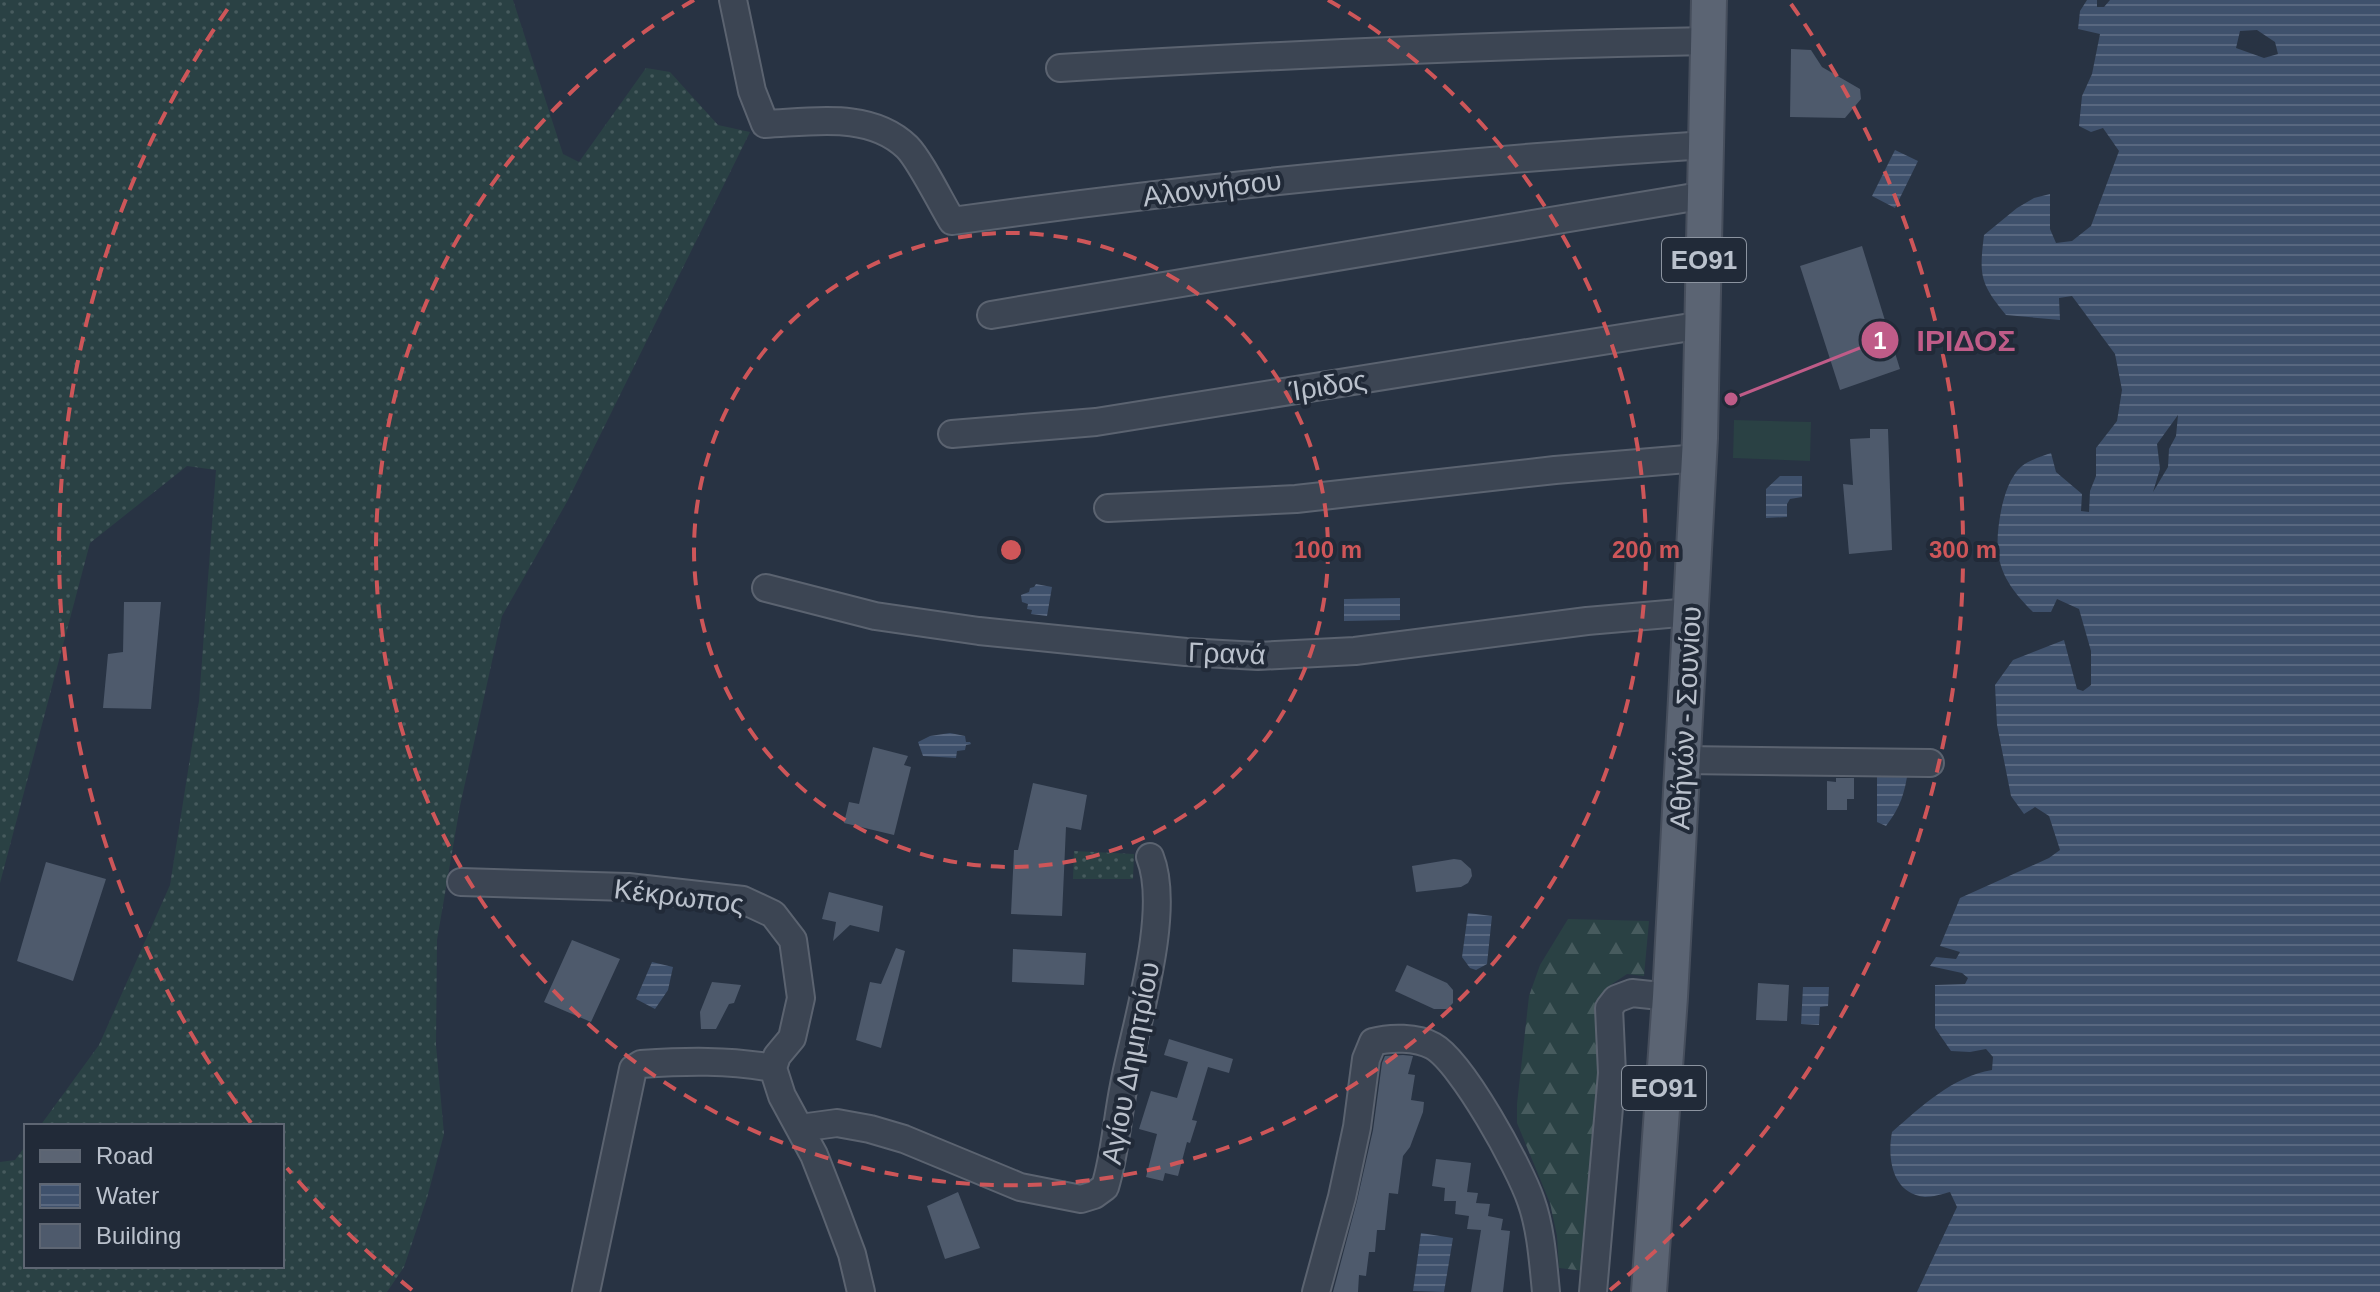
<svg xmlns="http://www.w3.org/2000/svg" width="2380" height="1292" font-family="Arial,sans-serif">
  <defs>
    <pattern id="grass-dots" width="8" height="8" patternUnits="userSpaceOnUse" patternTransform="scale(2)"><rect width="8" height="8" fill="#2a4144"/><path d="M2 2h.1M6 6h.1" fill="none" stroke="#475b5e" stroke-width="1.8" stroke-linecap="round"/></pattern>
    <pattern id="forest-firs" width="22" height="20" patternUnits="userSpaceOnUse" patternTransform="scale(2)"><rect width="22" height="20" fill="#2a4144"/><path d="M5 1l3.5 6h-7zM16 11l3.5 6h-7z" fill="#475b5e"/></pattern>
    <pattern id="water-rules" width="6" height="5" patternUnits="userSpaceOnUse" patternTransform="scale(2)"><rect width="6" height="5" fill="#3f516c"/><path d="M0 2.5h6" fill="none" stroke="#596880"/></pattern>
  </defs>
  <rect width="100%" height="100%" fill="#283343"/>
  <path fill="url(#grass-dots)" d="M0 0H513L563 154 579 162 646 68 670 72 718 125 750 132 568 500 502 616 460 806 437 940 436 1045 444 1134 427 1198 404 1267 387 1292H0V1162L15 1160 26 1145V1266H282V1126H40L99 1045 170 885 199 701 216 470 187 466 90 543 0 883Z
    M1074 851 1134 854 1133 879H1073Z"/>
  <path fill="url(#forest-firs)" d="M1568 919 1649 921 1644 976 1627 974 1612 984 1601 998 1602 1054 1585 1271 1559 1268 1557 1236 1550 1203 1517 1123V1104L1529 996 1540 965Z"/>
  <path fill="#2a4144" d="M1734 420 1811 422 1810 461 1733 458Z"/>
  <path fill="url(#water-rules)" fill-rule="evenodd" d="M2087 0H2097V7H2104L2110 0H2380V1292H1917L1957 1207 1950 1192C1942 1194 1933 1197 1925 1197 1892 1194 1887 1158 1892 1132 1922 1106 1952 1077 1992 1070L1993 1057 1986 1049 1970 1052 1951 1051 1935 1028V985L1965 984 1968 978 1962 973 1930 966 1936 957 1956 959 1960 952 1940 946 1960 898 2049 858 2060 850 2049 816 2035 807 2024 814 2011 796 1997 725 1995 685 2013 660 2064 640 2077 689 2083 691 2091 685V651L2079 609 2057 599 2051 612H2033C2000 579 1992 558 2001 511 2004 496 2010 476 2022 466 2030 460 2042 456 2051 453L2056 472 2082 494 2081 511 2089 512 2090 491 2096 476V448L2117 421 2122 390 2115 354 2072 296 2059 298 2060 320 2006 315C1980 283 1979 276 1984 235L2017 208 2034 198 2050 194V229L2056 243 2072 241 2091 226 2119 151 2103 128 2091 132 2079 126 2082 96 2092 74 2100 34 2078 29 2080 11ZM2257 30 2275 42 2278 54 2264 58 2236 48 2240 31ZM2178 415 2176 436 2169 449 2168 467 2153 492 2160 469 2157 444Z
    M1895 150 1918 161 1895 208 1872 196Z
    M1780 476H1802V497L1790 499 1787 504V517L1766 518V489Z
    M1036 584 1052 587 1047 616 1031 614 1032 610 1027 609 1028 604 1022 602 1021 595 1029 592 1030 588 1034 587Z
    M1400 598V620L1344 621V599Z
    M950 733 965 736 966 742H970L971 744 966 745 965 750 957 751 956 758 923 756 918 742 930 736Z
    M1877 770H1908C1905 793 1900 808 1886 826L1877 822Z
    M1468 913 1492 916 1487 964 1476 970 1470 968 1462 957Z
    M652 962 673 967 668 990 655 1009 636 999Z
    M1803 987H1829L1828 1006 1820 1007 1819 1025 1801 1024Z
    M1421 1233 1453 1238 1444 1292 1413 1291Z"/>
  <path fill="#4e5a6c" d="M1791 49 1811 50 1822 67 1860 89 1861 99 1845 118 1790 117Z
    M1862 246 1900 369 1840 390 1800 266Z
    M1870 429H1888L1892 550 1849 554 1843 484 1853 485 1850 439 1870 438Z
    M124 602H161L151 709 103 708 108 654 123 652Z
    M873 747 908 756 904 765 911 767 894 835 844 823 849 802 859 804Z
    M1836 778H1854V799H1847V810H1827V781L1836 782Z
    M1033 783 1087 795 1081 830 1066 827 1062 916 1011 914 1014 850H1018Z
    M1454 859 1461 860 1471 869 1472 876 1468 883 1461 887 1416 892 1412 866Z
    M46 862 106 879 73 981 17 961Z
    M829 892 883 906 879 932 850 925 833 941 836 922 822 919Z
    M572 940 620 959 591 1022 544 1002Z
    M896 948 905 951 881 1048 856 1040 870 982 881 984Z
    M1013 949 1086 953 1084 985 1012 982Z
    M1407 965 1447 983 1453 990V1003L1447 1009H1434L1395 991Z
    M712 982 741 985 734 1003 729 1004 716 1029H701L700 1012Z
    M1758 983 1789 985 1787 1021 1756 1020Z
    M1169 1039 1233 1059 1229 1073 1208 1067 1192 1120 1197 1121 1190 1143 1187 1142 1178 1176 1165 1173 1163 1181 1146 1177 1157 1134 1139 1129 1151 1091 1177 1098 1188 1062 1164 1055Z
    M1403 1055 1413 1056 1408 1074 1415 1075 1411 1100 1424 1102 1423 1112 1410 1147 1403 1156 1398 1194 1389 1193 1385 1230H1377L1375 1252H1369L1366 1276 1359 1275 1358 1292H1333L1357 1201 1373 1130 1382 1063 1385 1056Z
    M1436 1159 1471 1163 1467 1192 1478 1193 1476 1203 1490 1204 1488 1216 1503 1219 1501 1230 1510 1231 1503 1292H1471L1481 1230 1467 1229 1469 1216 1455 1214 1456 1201H1444L1445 1188 1432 1186Z
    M958 1192 980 1248 945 1259 927 1206Z"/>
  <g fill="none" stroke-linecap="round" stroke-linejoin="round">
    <defs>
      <path id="minor" d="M733 0 752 91 765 124C812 122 870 111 907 147 920 160 941 203 952 221 1203 186 1454 161 1706 145
        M1060 68C1276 55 1491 45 1708 41
        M991 315 1706 195
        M952 434 1096 422 1703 325
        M1108 508 1296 499 1555 470 1699 458
        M766 588 875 616 979 631 1186 652 1258 656 1355 651 1587 621 1691 612
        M1683 760 1930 763
        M461 882 628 887 743 900 773 914 793 940 801 998 792 1038 777 1056 773 1068 782 1096 814 1155 834 1206 852 1254 861 1292
        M800 1128 837 1123 870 1129 904 1139 1020 1187 1081 1199 1094 1195 1105 1187C1115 1155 1117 1119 1124 1085 1135 1026 1172 912 1150 857
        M586 1292 633 1069 641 1064C686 1061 729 1060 773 1068
        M1316 1292 1342 1197 1357 1127 1366 1059 1373 1042C1390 1037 1417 1037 1433 1046 1462 1062 1520 1168 1531 1201 1541 1229 1543 1262 1546 1292
        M1593 1292 1612 1073 1609 1008 1616 999 1632 993 1670 997"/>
      <path id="major" d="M1649 1292 1670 997 1700 438 1709 0"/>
    </defs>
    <use href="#minor" stroke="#5b6370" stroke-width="30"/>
    <use href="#major" stroke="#464e5c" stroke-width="38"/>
    <use href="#minor" stroke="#3c4553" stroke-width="26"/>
    <use href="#major" stroke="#5b6473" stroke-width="34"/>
  </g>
  <g fill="none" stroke="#ce5659" stroke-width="4" stroke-dasharray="14 10">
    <circle cx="1011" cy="550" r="317"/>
    <path d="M1328 0A635 635 0 1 1 694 0"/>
    <path d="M412 1290A952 952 0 0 1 287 1168M251 1123A952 952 0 0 1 231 4M1791 4A952 952 0 0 1 1610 1290"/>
  </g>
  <g text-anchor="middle" stroke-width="8" stroke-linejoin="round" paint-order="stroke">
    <g fill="#212a38" stroke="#8c94a0" stroke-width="2">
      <rect x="1662" y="238" width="84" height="44" rx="6"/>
      <rect x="1622" y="1066" width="84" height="44" rx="6"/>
    </g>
    <g font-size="26" font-weight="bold" fill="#bac1cc">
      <text x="1704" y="269">ΕΟ91</text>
      <text x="1664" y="1097">ΕΟ91</text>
    </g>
    <g font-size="28" fill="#bac1cc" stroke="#212a38">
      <text transform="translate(1212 188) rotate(-7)" y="10">Αλοννήσου</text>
      <text transform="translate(1328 385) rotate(-9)" y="10">Ίριδος</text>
      <text transform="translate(1227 653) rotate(2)" y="10">Γρανά</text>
      <text transform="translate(1685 718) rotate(-87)" y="10">Αθήνών - Σουνίου</text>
      <text transform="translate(679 896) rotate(7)" y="10">Κέκρωπος</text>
      <text transform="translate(1130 1063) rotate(-79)" y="10">Αγίου Δημητρίου</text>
    </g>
  </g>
  <circle cx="1011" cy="550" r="12" fill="#ce5659" stroke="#212a38" stroke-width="4"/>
  <g font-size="24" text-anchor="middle" font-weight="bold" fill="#ce5659" stroke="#212a38" stroke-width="8" stroke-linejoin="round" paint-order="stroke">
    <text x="1328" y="558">100 m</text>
    <text x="1646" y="558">200 m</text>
    <text x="1963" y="558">300 m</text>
  </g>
  <path fill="none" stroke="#bf5c88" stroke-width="3" d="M1731 399L1880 340"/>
  <g fill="#bf5c88" stroke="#212a38" stroke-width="3">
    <circle cx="1731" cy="399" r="8"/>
    <circle cx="1880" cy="340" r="20"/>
  </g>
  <g font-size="24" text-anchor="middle" font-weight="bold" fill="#fff">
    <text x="1880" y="349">1</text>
  </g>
  <g font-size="30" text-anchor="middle" font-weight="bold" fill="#bf5c88" stroke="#212a38" stroke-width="8" stroke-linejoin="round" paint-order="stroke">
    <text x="1966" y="351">ΙΡΙΔΟΣ</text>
  </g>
  <rect x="24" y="1124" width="260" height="144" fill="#212a38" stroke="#5e6673" stroke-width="2"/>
  <rect x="40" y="1150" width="40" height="12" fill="#5b6473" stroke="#5e6673" stroke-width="2"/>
  <text x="96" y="1164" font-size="24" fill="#bac1cc">Road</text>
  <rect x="40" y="1184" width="40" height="24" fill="url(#water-rules)" stroke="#5e6673" stroke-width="2"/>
  <text x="96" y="1204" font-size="24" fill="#bac1cc">Water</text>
  <rect x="40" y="1224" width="40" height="24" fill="#4e5a6c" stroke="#5e6673" stroke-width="2"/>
  <text x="96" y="1244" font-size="24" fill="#bac1cc">Building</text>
</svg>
